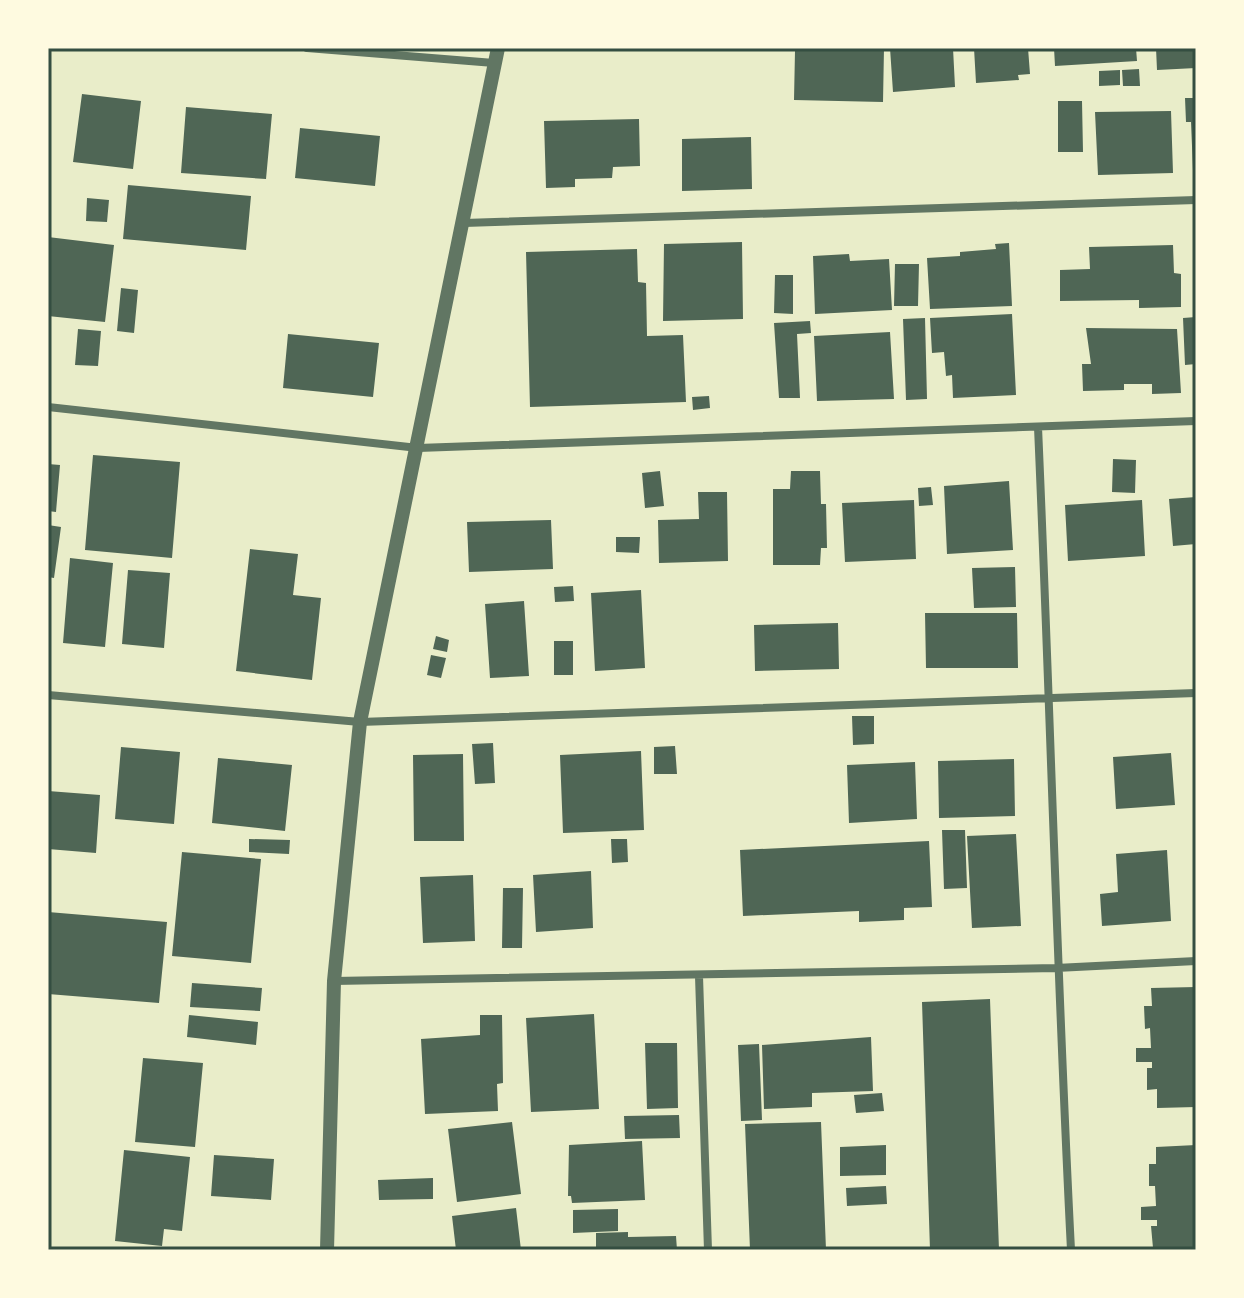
<svg xmlns="http://www.w3.org/2000/svg" width="1244" height="1298" font-family="'Fira Sans Condensed',sans-serif">
  <rect width="100%" height="100%" fill="#e9edc9"/>
  <path fill="#4f6655" d="M809 48H884L883 102 794 100 795 51H808Z
    M890 48H953L955 87 893 92Z
    M974 48H1028L1030 74 1018 75 1019 80 976 83Z
    M1054 48H1136L1137 61 1055 66Z
    M1156 48H1196V68L1157 70Z
    M1139 69 1140 86H1123L1122 70Z
    M1120 70V85L1099 86V71Z
    M82 94 141 101 133 169 73 162Z
    M1185 98H1196V169L1193 170 1191 122H1186Z
    M1058 101H1082L1083 152H1058Z
    M186 107 272 114 266 179 181 173Z
    M1171 111 1173 173 1098 175 1095 112Z
    M639 119 640 166 613 167 612 178 575 179V187L546 188 544 121Z
    M300 128 380 136 375 186 295 178Z
    M751 137 752 189 682 191V139Z
    M128 185 251 196 246 250 123 239Z
    M87 198 109 200 107 222 86 221Z
    M48 237 114 245 105 322 48 316Z
    M742 242 743 319 663 321 664 244Z
    M1009 243 1012 306 930 309 927 258 960 256V252L996 249 995 244Z
    M1173 245 1174 273 1181 274V307L1139 308V300L1060 301V270L1090 269 1089 247Z
    M637 249 638 282 646 283 647 336 683 335 686 402 530 407 526 252Z
    M849 254 850 261 889 259 892 310 815 314 813 256Z
    M895 264H919L918 306H894Z
    M775 275H793V314L774 313Z
    M121 288 138 290 134 333 117 331Z
    M1012 314 1016 395 953 398 952 375 946 376 944 352 932 353 930 318Z
    M1196 317V364L1185 365 1183 318Z
    M925 318 927 399 906 400 903 319Z
    M810 321 811 333 797 334 800 398H779L774 323Z
    M1086 328 1177 329 1181 393 1152 394V384H1124V390L1083 391 1082 364H1091Z
    M78 329 101 331 98 366 75 365Z
    M890 332 894 399 817 401 814 336Z
    M288 334 379 343 373 397 283 388Z
    M709 396 710 408 693 410 692 397Z
    M93 455 180 462 172 558 85 550Z
    M1113 459 1136 460 1135 493 1112 492Z
    M48 464 60 465 56 512 48 511Z
    M660 471 664 506 645 508 642 473Z
    M791 471H820L821 504H826L827 548H821L820 565H773V489H790Z
    M1009 481 1013 550 947 554 944 486Z
    M931 487 933 505 919 506 918 488Z
    M698 492H727L728 561 659 563 658 520 699 519Z
    M1196 497V544L1173 546 1169 499Z
    M914 500 916 559 845 562 842 503Z
    M1142 500 1145 556 1068 561 1065 505Z
    M551 520 553 569 469 572 467 522Z
    M48 525 61 527 54 578 48 577Z
    M616 537H640L639 553 616 552Z
    M250 549 298 554 293 595 321 598 312 680 236 671Z
    M70 558 113 563 105 647 63 643Z
    M1015 567 1016 607 974 608 972 568Z
    M128 570 170 573 164 648 122 644Z
    M573 586 574 601 555 602 554 587Z
    M641 590 645 668 595 671 591 593Z
    M524 601 529 676 490 678 485 604Z
    M925 613H1017L1018 668H926Z
    M838 623 839 669 755 671 754 625Z
    M436 636 449 640 447 652 433 649Z
    M554 641H573V675H554Z
    M431 655 446 658 441 678 427 675Z
    M852 716H874V744L853 745Z
    M493 743 495 783 475 784 472 744Z
    M675 746 677 774H654V747Z
    M121 747 180 752 174 824 115 819Z
    M641 751 644 830 563 833 560 755Z
    M1171 753 1175 805 1116 809 1113 757Z
    M463 754 464 841H414L413 755Z
    M218 758 292 765 285 831 212 823Z
    M1014 759 1015 816 939 818 938 761Z
    M915 762 917 819 849 823 847 765Z
    M48 791 100 795 96 853 48 849Z
    M942 830H965L967 888 944 889Z
    M1016 834 1021 926 972 928 967 836Z
    M249 839 290 840 289 854 249 852Z
    M611 839H627L628 862 612 863Z
    M929 841 932 907 904 908V920L859 922V911L743 916 740 850Z
    M1167 850 1171 921 1102 926 1100 894 1118 892 1116 854Z
    M182 852 261 859 251 963 172 956Z
    M591 871 593 928 536 932 533 875Z
    M473 875 475 941 423 943 420 877Z
    M503 888H523L522 948H502Z
    M48 912 167 922 159 1003 48 994Z
    M192 983 262 988 260 1011 190 1007Z
    M1196 987V1107L1157 1108V1089L1147 1090V1068H1152V1062H1136V1048H1151L1150 1028 1145 1029 1144 1006H1152L1151 988Z
    M990 999 999 1250H930L922 1002Z
    M594 1014 599 1109 531 1112 526 1018Z
    M189 1015 258 1022 256 1045 187 1037Z
    M480 1015H502L503 1083 497 1084 498 1111 425 1114 421 1039 480 1035Z
    M871 1037 873 1091 812 1093V1107L764 1109 762 1045Z
    M645 1043H677L678 1108 647 1109Z
    M759 1044 762 1120 741 1121 738 1045Z
    M143 1058 203 1063 195 1147 135 1142Z
    M882 1093 884 1111 856 1113 854 1095Z
    M679 1115 680 1138 625 1139 624 1116Z
    M512 1122 521 1194 457 1202 448 1129Z
    M821 1122 826 1250H750L745 1124Z
    M642 1141 645 1200 572 1203 571 1196H568L569 1145Z
    M886 1145V1175L840 1176V1147Z
    M1196 1145V1250L1153 1248 1151 1226H1157V1220H1141V1207L1156 1206 1155 1186H1149V1164H1156V1147Z
    M124 1150 190 1157 182 1231 164 1229 162 1246 115 1241Z
    M214 1155 274 1159 271 1200 211 1196Z
    M433 1178V1199L379 1200 378 1180Z
    M886 1186 887 1204 847 1206 846 1188Z
    M516 1208 521 1250H456L452 1216Z
    M618 1209V1231L573 1233V1210Z
    M628 1232V1237L676 1236 677 1250H596V1233Z"/>
  <g fill="none" stroke-linecap="round" stroke-linejoin="round">
    <path stroke="#617663" stroke-width="8" d="M307 48 494 63
      M464 223 1196 200
      M48 407 418 448 1196 421
      M1038 427C1050 701 1057 976 1071 1250
      M48 695 360 722 1196 693
      M699 976 708 1250
      M334 981 1056 968 1196 961"/>
    <path stroke="#617663" stroke-width="14" d="M327 1250 334 981 360 722 498 48"/>
  </g>
  <rect width="1244" height="1298" fill="none" stroke="#fefae0" stroke-width="100"/>
  <rect x="50" y="50" width="1144" height="1198" fill="none" stroke="#344e41" stroke-width="3"/>
</svg>
